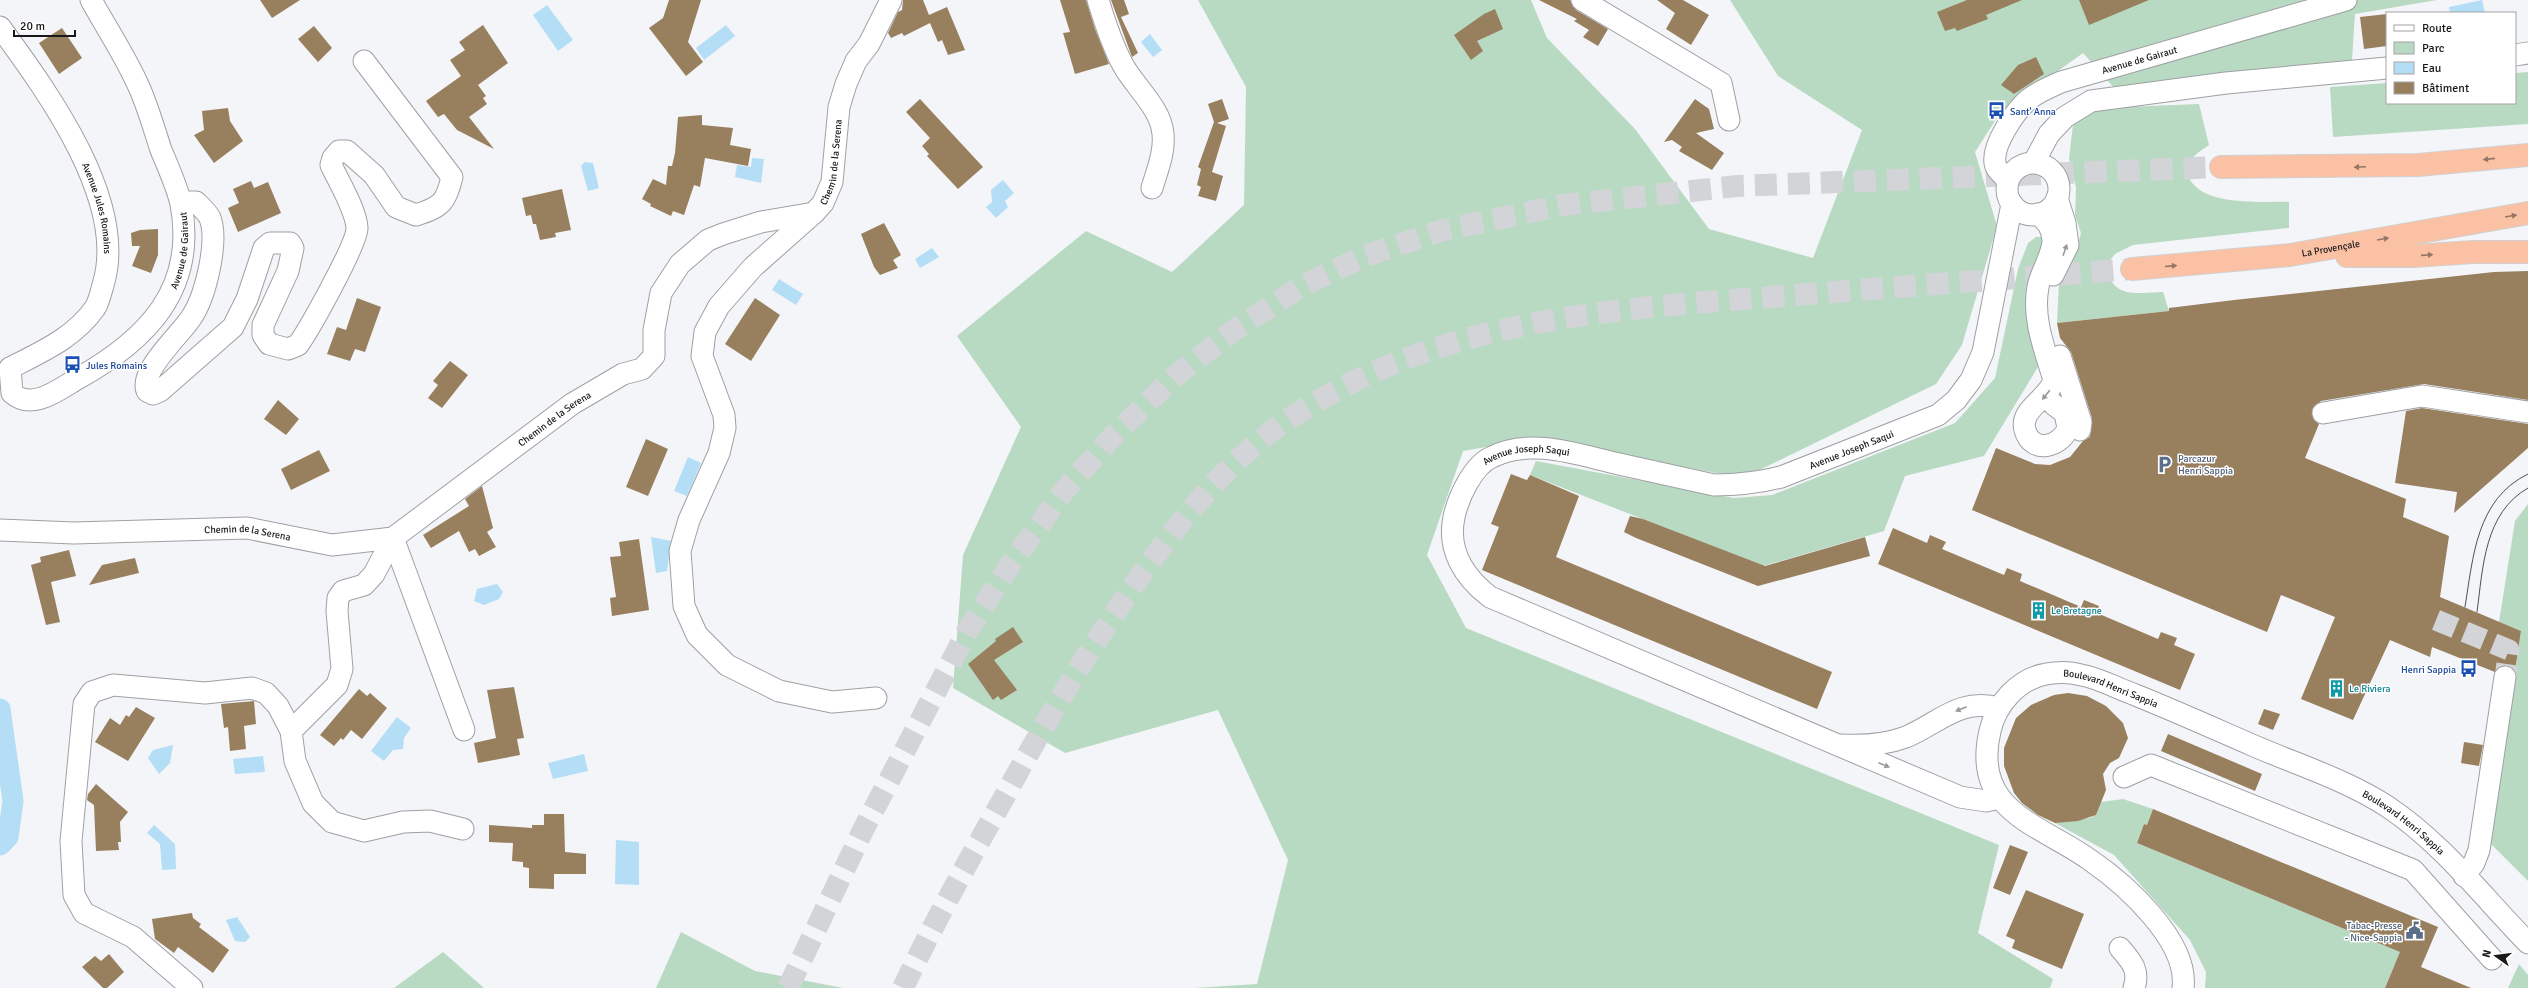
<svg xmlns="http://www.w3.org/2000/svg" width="2528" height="988" font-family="Signika,sans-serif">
  <rect width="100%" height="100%" fill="#f4f5f9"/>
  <path fill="#b9dac2" d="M1198 0H1531L1547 38 1635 129 1709 229 1813 258 1862 130 1778 76 1730 0H2437L2355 14 2352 60 2116 90 2083 53 2000 113 1975 152 1997 226 1962 345 1936 384 1743 478 1534 439 1463 451 1427 555 1466 628 1999 845 1978 933 2053 979 2050 988H1194L1257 984 1288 860 1218 710 1065 753 953 688 963 555 1021 427 957 336 1086 231 1172 272 1244 205 1246 87Z
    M2528 72V124L2333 137 2330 87 2387 83V103H2515V73Z
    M2199 104 2209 145C2198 153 2181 162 2189 178 2204 207 2261 201 2289 202V228L2133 245 2115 254 2107 264C2110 299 2135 293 2163 292L2169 311 2057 323 2059 281 2077 249 2081 233 2075 215 2076 188 2069 158 2073 125 2098 108Z
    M2036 237H2041L2044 240C2041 257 2028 271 2028 289 2028 313 2037 339 2041 362L1984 456 1905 476 1884 531 1763 566 1530 475 1536 461 1734 498 1772 495 1955 423 1995 378 2018 269 2028 243Z
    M2528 504V881L2490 843 2521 631 2499 622 2515 521Z
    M2123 799 2153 809 2147 825 2144 824 2137 843 2417 959 2411 973 2394 966 2385 988H2205L2206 972 2190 940 2114 855 2055 823 2090 818 2096 815 2101 802Z
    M681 932 755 971 843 988H656Z
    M443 952 484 988H394Z
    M2519 964 2528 975V988H2508Z"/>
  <path fill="#b3def6" d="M2482 0 2485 13H2450L2449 7Z
    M547 5 573 40 558 51 533 15Z
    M726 25 735 36 704 60 696 48Z
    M1150 34 1162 50 1153 57 1141 42Z
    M752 158 764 159 761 183 735 177 737 165 751 167Z
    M585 162 593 163 599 188 588 191 581 166Z
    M1003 180 1014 193 1005 201 1008 207 996 218 986 207 992 202 991 190Z
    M932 248 939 257 920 268 915 259Z
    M779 279 803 294 796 305 772 290Z
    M688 457 701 463 687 496 674 491Z
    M651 537 671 541 667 571 656 573Z
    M497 584 503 592 499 599 484 605 474 601 477 589Z
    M397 717 411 728 404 738 403 749 393 750 384 761 371 751Z
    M173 745 170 763 159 774 148 758 153 750Z
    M584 754 588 771 553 779 548 763Z
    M263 756 265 772 235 774 233 759Z
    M154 825 175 844 176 869 162 870 160 844 147 833Z
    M616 840 639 842V885L615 884Z
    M237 917 250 937 245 942 235 941 226 920Z"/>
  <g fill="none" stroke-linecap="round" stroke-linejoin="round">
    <path stroke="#b3def6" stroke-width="21" d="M0 709 13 801 8 837 0 845"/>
  </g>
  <path fill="#987f5e" d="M260 0H300L272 18Z
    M669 0H701L688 42 703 62 686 76 649 28 663 18Z
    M903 0H923L929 15 947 7 965 50 948 55 942 40 938 42 930 23 904 36 902 33 891 38 888 33 898 12 902 10Z
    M1060 0H1086L1095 29 1109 64 1075 74 1063 33 1070 32Z
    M1111 0H1124L1129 14 1121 17 1138 53 1132 57Z
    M1539 0H1570L1576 10 1608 29 1598 46 1583 37 1589 30 1574 21 1577 19Z
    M1657 0H1683L1709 15 1691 45 1666 29 1675 13Z
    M1967 0H2022L1986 15 1988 19 1957 31 1955 28 1945 31 1937 12Z
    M2079 0H2149L2089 25Z
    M1495 9 1503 29 1477 41 1483 51 1471 60 1454 35 1484 14Z
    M2387 14V46L2364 49 2360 17Z
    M483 25 508 63 478 85 486 96 483 98 487 104 469 117 494 149 457 130 444 114 438 117 426 101 461 76 450 60 465 50 459 42Z
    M314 26 332 48 318 62 298 39Z
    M62 28 82 58 59 74 39 43Z
    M2036 57 2044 74 2014 94 2001 85 2018 65Z
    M920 99 983 167 958 189 927 156 929 154 922 146 930 138 906 112Z
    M1222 99 1229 119 1217 123 1226 126 1212 172 1223 176 1216 201 1198 196 1201 187 1197 185 1201 169 1198 167 1214 122 1208 104Z
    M1695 99 1709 109 1714 129 1696 133 1724 153 1712 170 1679 151 1682 147 1672 140 1664 142Z
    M228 108 230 121 243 141 214 163 194 135 204 130 202 111Z
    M702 115V125L733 128 730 145 751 149 748 166 705 158 700 187 694 185 684 215 673 211 671 216 650 206 651 204 642 199 653 179 666 185 668 166H672L675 153 678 117Z
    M251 181 254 188 268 182 281 213 238 232 228 208 239 203 233 189Z
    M562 189 571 230 555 233 556 237 540 240 536 224H533L531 215 526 216 522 198Z
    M884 223 901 255 893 260 898 268 880 275 874 267 861 234Z
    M158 229V255L151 273 132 266 140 246H132L131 233 140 230Z
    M2528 271V400L2424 384 2321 401 2312 409 2314 420 2319 424 2305 458 2406 499 2403 517 2449 536 2440 597 2521 631 2515 671 2506 665 2500 666 2495 672 2432 647 2430 657 2390 640 2353 720 2301 699 2335 617 2281 595 2267 632 1972 510 1996 448 2035 464 2050 465 2070 457 2083 441 2090 437 2092 418 2071 352 2060 338 2057 323 2169 311V308L2234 300 2494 272Z
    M357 298 381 307 365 352 355 349 350 361 327 354 337 327 346 330Z
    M755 298 780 315 751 361 725 344Z
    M450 361 468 375 442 408 428 398 438 385 433 381Z
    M278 400 299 419 286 435 264 419Z
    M2422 408 2528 424V448L2454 513 2457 492 2395 483 2406 411Z
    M646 439 668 449 648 496 626 487Z
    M319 450 330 471 291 490 281 469Z
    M1511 474 1527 480 1530 475 1579 496 1556 557 1832 672 1817 709 1482 570 1499 527 1491 524Z
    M482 486 493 528 487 532 496 547 479 556 475 549 469 552 459 531 431 548 423 535 469 506 465 499Z
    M1630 516 1643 519 1765 566 1865 537 1870 556 1758 586 1636 538 1624 532Z
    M1893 528 1927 543 1930 535 1946 542 1942 549 2004 575 2007 568 2022 574 2020 581 2081 607 2084 600 2099 606 2097 613 2158 639 2161 632 2177 638 2174 645 2195 654 2180 690 1878 564Z
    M639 539 649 610 612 616 610 598 616 597 610 557 621 556 619 542Z
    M69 550 76 576 51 582 60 622 46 625 31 565 41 562 40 557Z
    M135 558 139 573 89 585 102 565Z
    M1013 627 1023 642 994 660 1017 690 1001 700 998 696 993 700 968 664 996 641 995 639Z
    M514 687 524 738 517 739 520 755 478 763 474 743 496 738 487 690Z
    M359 689 367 696 370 693 387 708 362 739 351 730 343 740 341 738 334 746 320 735Z
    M2068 693 2087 696 2106 706 2123 723 2128 738 2119 758 2110 763 2103 774 2106 790 2096 815 2078 821 2055 823 2038 815 2022 803 2014 793 2004 766V748L2016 718 2031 705 2054 695Z
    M254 701 256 724 244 726 246 749 230 751 228 727 224 728 221 704Z
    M136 707 155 718 128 761 95 742 110 718 120 725 126 715 129 717Z
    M2264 709 2280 714 2273 730 2258 724Z
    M2168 734 2262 774 2255 791 2161 751Z
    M2464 742 2483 745 2479 766 2461 763Z
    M96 784 128 812 120 822 121 842H118L119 850 96 851 94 805 87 800 88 794Z
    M2153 809 2438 927 2421 967 2471 988H2385L2400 952 2137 843 2144 824 2147 825Z
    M544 814H564L565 852 586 854V874H554V889L529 888V868L523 867V862L512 861 513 843 489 842V825L532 828V825H544Z
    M2010 845 2028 852 2010 895 1993 888Z
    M2026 890 2084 914 2062 969 2012 948 2015 940 2006 936Z
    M192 913 193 918 201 924 199 927 229 950 213 973 178 947 174 953 155 939 152 919Z
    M109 954 124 972 107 988H103L82 967 95 956 101 961Z"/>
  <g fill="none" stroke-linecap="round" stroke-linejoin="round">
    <path stroke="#d3d4d8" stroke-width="21" stroke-dasharray="21 10" stroke-linecap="butt" d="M2436 620 2509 650 2505 677"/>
    <path stroke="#d3d4d8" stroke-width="22" stroke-dasharray="22 11" stroke-linecap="butt" d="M788 988 864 828 969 628 1012 562 1064 491 1112 437 1173 378 1234 330 1302 286 1365 256 1440 231 1563 205 1737 186 2221 167
      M903 988C934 922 970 858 1006 794 1052 709 1102 627 1160 549 1196 502 1236 455 1286 421 1440 316 1616 309 1796 295 1908 286 2020 278 2132 269"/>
    <defs>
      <g id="minor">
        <path d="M1098 0C1105 23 1112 45 1123 65 1135 87 1161 108 1163 134 1165 152 1157 171 1152 188"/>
        <path d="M1582 0 1721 83 1729 120"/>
        <path id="s1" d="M0 27C46 90 129 202 103 285 101 292 99 302 95 308 74 338 41 352 10 368"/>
        <path d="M2515 55 2528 53"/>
        <path d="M2034 162 2049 134 2065 117 2091 101 2226 83 2387 68"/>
        <circle cx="2033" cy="189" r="26"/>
        <path id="s2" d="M2008 180C2003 175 1996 170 1995 163 1992 145 2015 111 2029 99 2038 92 2050 87 2061 82L2346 0"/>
        <path d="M181 202H196C200 206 207 212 210 218 219 242 205 298 191 318 180 335 139 371 147 391L153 394 160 391 233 327 247 299 264 248 270 243H290L293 248 288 271 263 325V335L269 344 288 349 298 345C310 328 357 244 357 228 356 210 339 182 331 165L333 158 339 151H347L374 175 396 207 416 215C441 207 446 203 452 177L364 61"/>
        <path d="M814 213 753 267 719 306 705 332 702 356 724 415 725 428 719 453 689 520 680 551 684 606 697 635 727 665 779 691 832 702 876 698"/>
        <path d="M2038 214C2047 221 2052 228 2053 240 2053 255 2041 271 2038 287 2032 319 2045 350 2054 380 2049 399 2019 409 2025 430 2032 455 2061 447 2068 428L2065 413 2053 404"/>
        <path d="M2053 275 2068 245 2065 223 2057 198"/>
        <path d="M2060 356 2081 422 2080 430"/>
        <path id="s3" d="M10 368 12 393C32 411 58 390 77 379 147 340 197 289 181 204 177 186 168 167 161 150 154 129 148 107 139 87 126 57 107 29 91 0"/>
        <path d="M2323 413 2422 396 2528 412"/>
        <path id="s4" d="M0 530 74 533 247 528 332 545 393 538 572 404 623 374 642 369 654 356V330L661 293 680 264 708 240 723 234 761 222 814 213 823 203 832 182 839 107 846 84 856 61 869 44 891 0"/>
        <path d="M393 538 374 574 364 585 343 591 338 598 337 611 342 669 337 685 291 731 295 761 313 803 332 822 364 831 403 822 430 821 463 829"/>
        <path d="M393 538 464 730"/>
        <path d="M1842 745C1862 746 1887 744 1906 737 1939 723 1960 697 1999 708"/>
        <path d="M2124 777 2151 765 2413 870 2492 959"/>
        <path id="s5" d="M1999 798 1986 801 1960 797 1490 597C1464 577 1447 550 1454 517 1458 498 1473 465 1492 457 1531 437 1579 455 1619 464 1651 471 1683 478 1714 485 1737 485 1758 483 1781 477L1938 415 1956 400 1971 380 1983 352 2012 204"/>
        <path d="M2464 876 2474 863 2479 850 2505 677"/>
        <path d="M2120 948C2131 961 2140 970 2134 988"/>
        <path d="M192 988 133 937 84 913 74 895 71 841 84 704 92 692 113 685 205 693 252 688 266 693 278 706 291 731"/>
        <path id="s6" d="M2183 988C2189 941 2125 884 2090 860 2040 824 1971 812 1990 731 1996 704 2018 679 2046 674 2057 672 2071 672 2081 675 2099 678 2116 688 2133 694 2173 710 2213 728 2252 745 2298 765 2347 780 2388 807 2442 843 2483 897 2528 943"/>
      </g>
      <g id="highway">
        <path d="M2221 167 2418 165 2528 155"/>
        <path d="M2347 256H2413L2473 252H2528"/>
        <path id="s7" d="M2132 269 2290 255 2528 213"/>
      </g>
    </defs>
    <use href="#minor" stroke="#9fa0a3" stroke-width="23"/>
    <use href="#highway" stroke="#d1d1d1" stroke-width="24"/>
    <use href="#minor" stroke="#fff" stroke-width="21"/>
    <use href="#highway" stroke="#fbc1a5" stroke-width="22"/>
    <path stroke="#505052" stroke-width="1" d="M2465 607C2473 558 2476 499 2528 474
      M2477 612C2483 568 2484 513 2528 488"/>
  </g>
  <defs><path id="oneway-solid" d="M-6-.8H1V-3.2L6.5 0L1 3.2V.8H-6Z"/></defs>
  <g fill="#957566">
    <use href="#oneway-solid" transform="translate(2489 159) rotate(174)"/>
    <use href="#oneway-solid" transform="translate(2360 167) rotate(178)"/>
    <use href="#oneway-solid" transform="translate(2511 216) rotate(-10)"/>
    <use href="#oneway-solid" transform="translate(2383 239) rotate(-10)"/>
    <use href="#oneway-solid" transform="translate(2427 255) rotate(-4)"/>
    <use href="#oneway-solid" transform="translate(2171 266) rotate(-5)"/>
  </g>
  <g fill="#989898">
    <use href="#oneway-solid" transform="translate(2065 250) rotate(-71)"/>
    <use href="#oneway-solid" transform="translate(2046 395) rotate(129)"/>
    <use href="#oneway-solid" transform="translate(1961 709) rotate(157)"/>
    <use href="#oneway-solid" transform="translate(1884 765) rotate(22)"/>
  </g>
  <defs>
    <symbol id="bus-bare" viewBox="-9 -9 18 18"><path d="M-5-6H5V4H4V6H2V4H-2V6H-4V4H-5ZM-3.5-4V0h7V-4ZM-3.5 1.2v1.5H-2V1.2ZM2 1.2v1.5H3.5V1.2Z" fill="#1a4fb4" stroke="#fff" stroke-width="2.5" paint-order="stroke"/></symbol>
    <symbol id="parking-bare" viewBox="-9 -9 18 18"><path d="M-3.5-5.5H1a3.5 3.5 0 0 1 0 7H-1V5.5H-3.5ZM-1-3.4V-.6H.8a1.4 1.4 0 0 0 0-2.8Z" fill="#5c6f8a" stroke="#fff" stroke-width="2.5" paint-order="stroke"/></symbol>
    <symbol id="building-bare" viewBox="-9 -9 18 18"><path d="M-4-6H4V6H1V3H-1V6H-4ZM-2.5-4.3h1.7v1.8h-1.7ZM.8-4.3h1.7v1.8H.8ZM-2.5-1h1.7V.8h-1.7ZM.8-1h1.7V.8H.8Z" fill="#0f9aa8" stroke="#fff" stroke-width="2.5" paint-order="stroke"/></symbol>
    <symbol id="civic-bare" viewBox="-9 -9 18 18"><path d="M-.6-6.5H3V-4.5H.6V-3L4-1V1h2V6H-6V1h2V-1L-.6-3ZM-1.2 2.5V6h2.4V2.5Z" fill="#5c6f8a" stroke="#fff" stroke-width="2.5" paint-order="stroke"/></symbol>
  </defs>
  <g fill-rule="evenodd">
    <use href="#bus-bare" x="1984" y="98" width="25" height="25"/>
    <use href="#bus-bare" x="60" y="352" width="25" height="25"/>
    <use href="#parking-bare" x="2152" y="452" width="25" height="25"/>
    <use href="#building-bare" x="2026" y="598" width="25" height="25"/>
    <use href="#bus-bare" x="2456" y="656" width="25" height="25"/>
    <use href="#building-bare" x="2324" y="676" width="25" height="25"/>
    <use href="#civic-bare" x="2402" y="918" width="25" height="25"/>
  </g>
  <g text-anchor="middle" stroke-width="3" stroke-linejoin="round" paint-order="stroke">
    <g font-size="10" fill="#19191a" stroke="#fff">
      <text dy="4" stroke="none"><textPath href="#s2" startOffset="214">Avenue de Gairaut</textPath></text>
      <text dy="4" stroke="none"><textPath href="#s4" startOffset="1016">Chemin de la Serena</textPath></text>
      <text dy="4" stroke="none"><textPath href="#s1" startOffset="208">Avenue Jules Romains</textPath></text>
      <text dy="4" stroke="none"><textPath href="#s7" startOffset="200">La Provençale</textPath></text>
      <text dy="4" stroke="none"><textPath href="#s3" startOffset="270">Avenue de Gairaut</textPath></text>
      <text dy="4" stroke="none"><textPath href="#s4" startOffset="596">Chemin de la Serena</textPath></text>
      <text dy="4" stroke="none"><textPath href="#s5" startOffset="1087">Avenue Joseph Saqui</textPath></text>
      <text dy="4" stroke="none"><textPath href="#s5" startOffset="751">Avenue Joseph Saqui</textPath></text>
      <text dy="4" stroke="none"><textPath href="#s4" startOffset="248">Chemin de la Serena</textPath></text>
      <text dy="4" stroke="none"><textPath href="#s6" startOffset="496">Boulevard Henri Sappia</textPath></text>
      <text dy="4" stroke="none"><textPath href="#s6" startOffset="820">Boulevard Henri Sappia</textPath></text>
    </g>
    <g font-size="10" fill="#164399" stroke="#fff" text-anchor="start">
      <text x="2010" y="115">Sant' Anna</text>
      <text x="86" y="369">Jules Romains</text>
      <text x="2456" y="673" text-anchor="end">Henri Sappia</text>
    </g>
    <g font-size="10" fill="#4e5e75" stroke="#fff" text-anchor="start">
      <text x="2178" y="462">Parcazur<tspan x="2178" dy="12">Henri Sappia</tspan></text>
      <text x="2402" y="929" text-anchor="end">Tabac-Presse<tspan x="2402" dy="12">- Nice-Sappia</tspan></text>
    </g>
    <g font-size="10" fill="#0d838f" stroke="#fff" text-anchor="start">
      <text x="2051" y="614">Le Bretagne</text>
      <text x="2349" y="692">Le Riviera</text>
    </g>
  </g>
  <rect x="2386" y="12" width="130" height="92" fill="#ffffff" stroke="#a3a3a3"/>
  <rect x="2394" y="25" width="20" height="6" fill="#ffffff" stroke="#a3a3a3"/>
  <text x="2422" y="32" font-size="12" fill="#19191a">Route</text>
  <rect x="2394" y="42" width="20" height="12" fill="#b9dac2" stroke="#a3a3a3"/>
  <text x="2422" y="52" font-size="12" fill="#19191a">Parc</text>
  <rect x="2394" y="62" width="20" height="12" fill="#b3def6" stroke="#a3a3a3"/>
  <text x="2422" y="72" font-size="12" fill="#19191a">Eau</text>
  <rect x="2394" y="82" width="20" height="12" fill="#987f5e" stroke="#a3a3a3"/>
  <text x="2422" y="92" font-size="12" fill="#19191a">Bâtiment</text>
  <g transform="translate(2496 956) rotate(284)" stroke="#ffffff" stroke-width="3" paint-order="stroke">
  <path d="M0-3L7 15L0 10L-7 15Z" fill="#19191a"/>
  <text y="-6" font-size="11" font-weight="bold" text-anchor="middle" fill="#19191a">N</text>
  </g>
  <path d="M14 30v6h61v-6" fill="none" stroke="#19191a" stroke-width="2"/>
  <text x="20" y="30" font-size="12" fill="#19191a" stroke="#ffffff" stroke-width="3" paint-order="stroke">20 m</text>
</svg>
